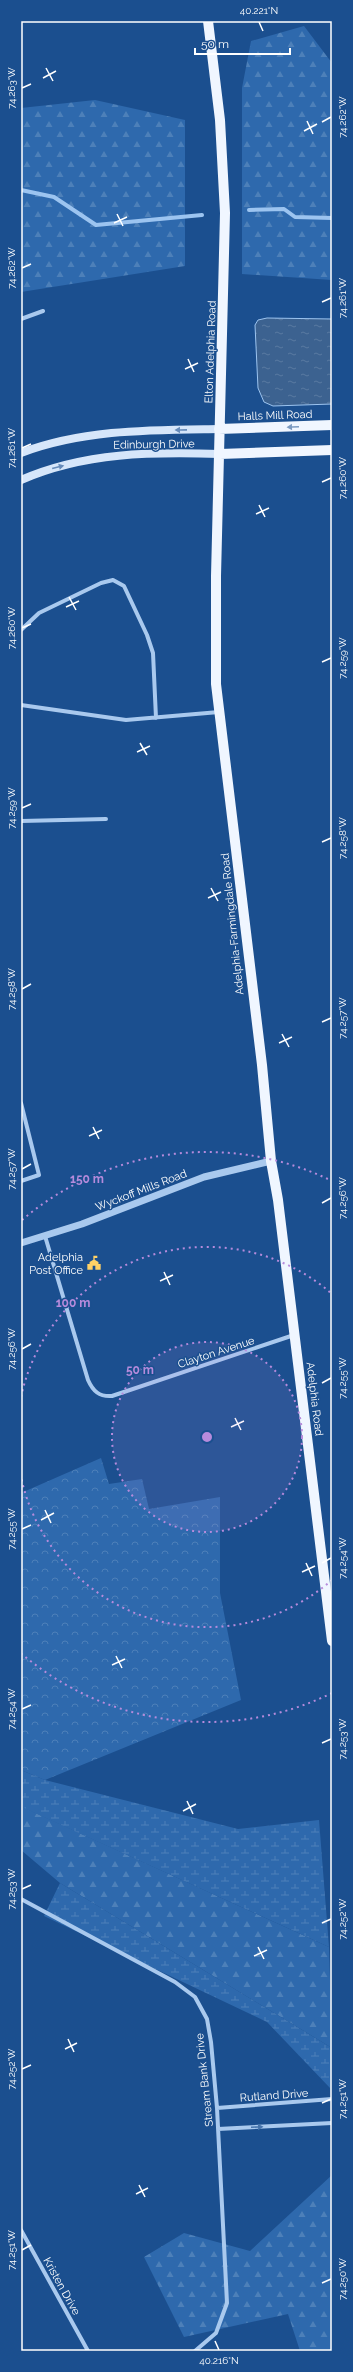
<svg xmlns="http://www.w3.org/2000/svg" width="353" height="2372" font-family="Raleway,sans-serif">
  <defs>
    <pattern id="forest-firs" width="22" height="20" patternUnits="userSpaceOnUse"><rect width="22" height="20" fill="#2e69ad"/><path d="M5 1l3.5 6h-7zM16 11l3.5 6h-7z" fill="#4d80b9"/></pattern>
    <pattern id="wetland-marsh" width="20" height="14" patternUnits="userSpaceOnUse"><rect width="20" height="14" fill="#2e69ad"/><path d="M1 5h8M5 5V1M11 12h8M15 12V8" fill="none" stroke="#4d80b9"/></pattern>
    <pattern id="park-crowns" width="20" height="18" patternUnits="userSpaceOnUse"><rect width="20" height="18" fill="#2e69ad"/><path d="M2 6a3 3 0 1 1 6 0M12 15a3 3 0 1 1 6 0" fill="none" stroke="#4d80b9"/></pattern>
    <pattern id="water-ripples" width="26" height="14" patternUnits="userSpaceOnUse"><rect width="26" height="14" fill="#3c6290"/><path d="M2 4q2-2 4 0t4 0M15 11q2-2 4 0t4 0" fill="none" stroke="#597aa1"/></pattern>
  </defs>
  <rect width="100%" height="100%" fill="#1b4f8f"/>
  <path fill="url(#forest-firs)" d="M304 26 332 63V280L242 274V88L251 41Z
    M95 100 185 120V266L21 292V108Z
    M21 1804 27 1809 329 1947 332 2048 60 1883 21 1850Z
    M332 2175V2351H300L288 2314 184 2337 144 2257 184 2233 250 2251Z"/>
  <path fill="url(#wetland-marsh)" d="M21 1770 45 1780 238 1829 319 1820 329 1947 26 1809 21 1804Z
    M60 1883 332 2048V2121L330 2088 267 2022 44 1916Z"/>
  <path fill="url(#park-crowns)" d="M101 1458 109 1484 142 1479 149 1509 220 1497V1593L241 1700 45 1780 21 1770V1493Z"/>
  <path fill="url(#water-ripples)" stroke="#9cc4f0" d="M267 318 332 319V404L273 406 264 402 258 388 255 325 258 320Z"/>
  <g fill="none" stroke-linecap="round" stroke-linejoin="round">
    <path stroke="#9cc4f0" stroke-width="4" d="M21 190 54 197 96 225 202 215
      M249 210 284 209 295 217 332 218"/>
    <path stroke="#a9c9ee" stroke-width="4" d="M21 319 43 311
      M21 630 39 613 101 583 113 580 124 586 147 635 153 653 156 718
      M21 705 126 720 219 712
      M21 821 106 819
      M21 1103 39 1175 21 1181
      M45 1236 88 1380C93 1391 99 1397 112 1396L294 1335
      M21 1899 175 1982 195 1997 207 2019 211 2042 217 2108 227 2303 216 2333 195 2351
      M217 2108 332 2099
      M218 2129 332 2123
      M21 2230 88 2351"/>
    <path stroke="#a9c9ee" stroke-width="7" d="M21 1243 82 1224 204 1177 271 1161"/>
    <path stroke="#d6e6fa" stroke-width="8" d="M21 453C84 429 153 430 219 429
      M21 480C85 452 152 452 220 454"/>
    <path stroke="#f0f6ff" stroke-width="10" d="M208 21 220 120 225 213 216 576V684L262 1065 271 1161 278 1200 332 1641
      M219 429 332 425
      M220 454 332 450"/>
  </g>
  <defs><path id="oneway-solid" d="M-6-.8H1V-3.2L6.5 0L1 3.2V.8H-6Z"/></defs>
  <use fill="#7b9ac1" href="#oneway-solid" transform="translate(293 427) rotate(178)"/>
  <g fill="#668bba">
    <use href="#oneway-solid" transform="translate(181 430) rotate(179)"/>
    <use href="#oneway-solid" transform="translate(58 467) rotate(-14)"/>
  </g>
  <use fill="#4674ac" href="#oneway-solid" transform="translate(257 2127) rotate(-3)"/>
  <path fill="none" stroke="#fff" stroke-width="1.5" d="M259 22 263 31M46 68 53 81M43 78 56 71M22 88 31 84M307 121 313 134M322 122 331 117M304 131 317 124M117 214 123 226M114 223 127 217M22 268 31 264M322 302 331 298M188 359 194 372M185 369 198 363M22 448 31 444M322 482 331 478M259 505 265 517M256 514 269 508M69 597 76 610M66 607 79 601M22 628 31 624M322 662 331 658M140 743 147 755M137 752 150 746M22 808 31 804M322 842 331 838M211 888 218 901M208 898 221 892M22 989 31 984M322 1022 331 1018M282 1034 289 1047M279 1043 292 1037M93 1127 99 1139M89 1136 102 1130M22 1169 31 1164M322 1203 331 1198M164 1272 170 1285M160 1281 173 1275M22 1349 31 1344M322 1383 331 1378M235 1418 241 1430M231 1427 244 1421M45 1510 51 1523M41 1520 54 1513M22 1529 31 1525M306 1563 312 1576M322 1563 331 1558M302 1572 315 1566M116 1656 122 1668M112 1665 125 1659M22 1709 31 1705M322 1743 331 1739M187 1801 193 1814M183 1811 196 1804M22 1889 31 1885M322 1923 331 1919M258 1947 264 1959M254 1956 267 1950M68 2039 74 2052M65 2049 77 2043M22 2069 31 2065M322 2103 331 2099M139 2185 145 2197M136 2194 148 2188M22 2250 31 2245M322 2283 331 2279M215 2341 219 2350"/>
  <circle cx="207" cy="1437" r="95" fill="#b68bdc" fill-opacity=".12"/>
  <g fill="none" stroke="#b68bdc" stroke-width="2" stroke-dasharray="2 4">
    <circle cx="207" cy="1437" r="95"/>
    <path d="M332 1580A190 190 0 0 1 21 1477M21 1397A190 190 0 0 1 332 1294"/>
    <path d="M332 1693A285 285 0 0 1 22 1654M22 1220A285 285 0 0 1 332 1181"/>
  </g>
  <defs>
    <symbol id="civic-bare" viewBox="-9 -9 18 18"><path d="M-.6-6.5H3V-4.5H.6V-3L4-1V1h2V6H-6V1h2V-1L-.6-3ZM-1.2 2.5V6h2.4V2.5Z" fill="#ffd166" stroke="#1b4f8f" stroke-width="2.5" paint-order="stroke"/></symbol>
  </defs>
  <g fill-rule="evenodd">
    <use href="#civic-bare" x="84" y="1253" width="20" height="20"/>
  </g>
  <g text-anchor="middle" stroke-width="3" stroke-linejoin="round" paint-order="stroke">
    <g font-size="11" fill="#fff" stroke="#1b4f8f">
      <text transform="translate(210 352) rotate(-88)" y="4">Elton Adelphia Road</text>
      <text transform="translate(275 415) rotate(-2)" y="4">Halls Mill Road</text>
      <text transform="translate(154 444) rotate(-1)" y="4">Edinburgh Drive</text>
      <text transform="translate(232 924) rotate(-96)" y="4">Adelphia-Farmingdale Road</text>
      <text transform="translate(141 1190) rotate(-21)" y="4">Wyckoff Mills Road</text>
      <text transform="translate(216 1352) rotate(-18)" y="4">Clayton Avenue</text>
      <text transform="translate(315 1399) rotate(83)" y="4">Adelphia Road</text>
      <text transform="translate(204 2080) rotate(-96)" y="4">Stream Bank Drive</text>
      <text transform="translate(274 2095) rotate(-4)" y="4">Rutland Drive</text>
      <text transform="translate(62 2286) rotate(61)" y="4">Kristen Drive</text>
    </g>
    <g font-size="11" fill="#fff" stroke="#1b4f8f" text-anchor="end">
      <text x="83" y="1261">Adelphia<tspan x="83" dy="13">Post Office</tspan></text>
    </g>
  </g>
  <circle cx="207" cy="1437" r="6" fill="#b68bdc" stroke="#1b4f8f" stroke-width="2"/>
  <g font-size="12" text-anchor="middle" font-weight="bold" fill="#b68bdc" stroke="#1b4f8f" stroke-width="3" stroke-linejoin="round" paint-order="stroke">
    <text x="87" y="1183">150 m</text>
    <text x="73" y="1307">100 m</text>
    <text x="140" y="1374">50 m</text>
  </g>
  <rect width="353" height="2372" fill="none" stroke="#1b4f8f" stroke-width="44"/>
  <path d="M195 48v6h95v-6" fill="none" stroke="#ffffff" stroke-width="2"/>
  <text x="201" y="48" font-size="12" fill="#ffffff" stroke="#1b4f8f" stroke-width="3" paint-order="stroke">50 m</text>
  <rect x="22" y="22" width="309" height="2328" fill="none" stroke="#fff" stroke-width="1.5"/>
  <g font-size="10" text-anchor="middle" fill="#fff">
    <text x="259" y="14">40.221°N</text>
    <text transform="translate(11 88) rotate(-90)" y="4">74.263°W</text>
    <text transform="translate(342 117) rotate(-90)" y="4">74.262°W</text>
    <text transform="translate(11 268) rotate(-90)" y="4">74.262°W</text>
    <text transform="translate(342 298) rotate(-90)" y="4">74.261°W</text>
    <text transform="translate(11 448) rotate(-90)" y="4">74.261°W</text>
    <text transform="translate(342 478) rotate(-90)" y="4">74.260°W</text>
    <text transform="translate(11 628) rotate(-90)" y="4">74.260°W</text>
    <text transform="translate(342 658) rotate(-90)" y="4">74.259°W</text>
    <text transform="translate(11 808) rotate(-90)" y="4">74.259°W</text>
    <text transform="translate(342 838) rotate(-90)" y="4">74.258°W</text>
    <text transform="translate(11 989) rotate(-90)" y="4">74.258°W</text>
    <text transform="translate(342 1018) rotate(-90)" y="4">74.257°W</text>
    <text transform="translate(11 1169) rotate(-90)" y="4">74.257°W</text>
    <text transform="translate(342 1198) rotate(-90)" y="4">74.256°W</text>
    <text transform="translate(11 1349) rotate(-90)" y="4">74.256°W</text>
    <text transform="translate(342 1378) rotate(-90)" y="4">74.255°W</text>
    <text transform="translate(11 1529) rotate(-90)" y="4">74.255°W</text>
    <text transform="translate(342 1558) rotate(-90)" y="4">74.254°W</text>
    <text transform="translate(11 1709) rotate(-90)" y="4">74.254°W</text>
    <text transform="translate(342 1739) rotate(-90)" y="4">74.253°W</text>
    <text transform="translate(11 1889) rotate(-90)" y="4">74.253°W</text>
    <text transform="translate(342 1919) rotate(-90)" y="4">74.252°W</text>
    <text transform="translate(11 2069) rotate(-90)" y="4">74.252°W</text>
    <text transform="translate(342 2099) rotate(-90)" y="4">74.251°W</text>
    <text transform="translate(11 2250) rotate(-90)" y="4">74.251°W</text>
    <text transform="translate(342 2279) rotate(-90)" y="4">74.250°W</text>
    <text x="219" y="2364">40.216°N</text>
  </g>
</svg>
